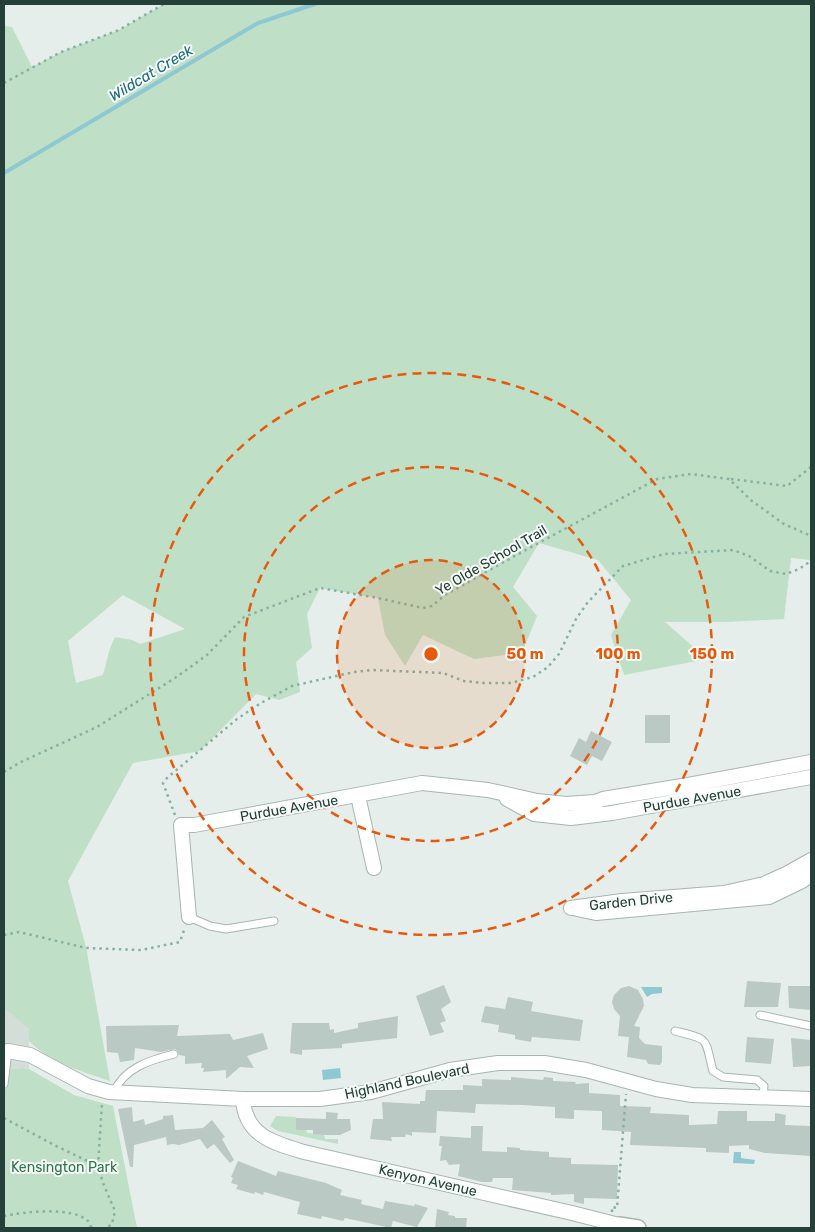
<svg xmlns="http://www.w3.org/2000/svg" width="815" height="1232" font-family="Rubik,sans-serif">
  <rect width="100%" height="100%" fill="#e5eeea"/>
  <path fill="#d3ded9" d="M4 1008 29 1029V1069L23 1068 4 1070Z"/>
  <path fill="#bfdfc7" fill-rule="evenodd" d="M164 4H811V560L791 558 784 619 726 622H665L707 659 624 675 611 635 631 600 598 560 539 543 513 587 537 616 522 653 474 659 423 635 405 666 385 635 378 598 320 588 307 614 312 648 296 662 300 692 279 700 256 694 200 751 133 763 68 881 86 947 110 1081C81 1071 51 1063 29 1041V1029L4 1008V26L12 27 32 67 61 52 119 30ZM123 595 185 629 140 644 132 640 115 637 110 648 103 675 76 683 68 641Z
    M23 1068 29 1069 74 1095 113 1106 137 1228H4V1070Z
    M276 1116 296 1117V1130H306L307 1133 324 1135 325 1139H338V1144L278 1131 270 1126Z"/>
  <path fill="#8ec9d2" d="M641 987H662V993L652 994 647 997Z
    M340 1068 341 1078 323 1080 322 1070Z
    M734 1152H741V1158L755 1160 754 1164 733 1163Z"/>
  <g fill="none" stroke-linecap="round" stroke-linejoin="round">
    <path stroke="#8ec9d2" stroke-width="4" d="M4 173 258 23 315 4"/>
  </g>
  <path fill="#bac9c3" d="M645 715H670V743H645Z
    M591 731 612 742 602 761 592 756 587 765 570 756 579 738 586 742Z
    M747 981 781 983 778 1007H744Z
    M444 985 451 1002 441 1009 446 1021 440 1023 444 1032 430 1036 416 996Z
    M629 986 638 990 643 999 644 1006 634 1026 640 1027 639 1038 645 1044 662 1046V1062L660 1065 648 1064 646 1060 627 1057 629 1037 618 1036 620 1016 614 1009 612 1002 614 995 621 988Z
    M788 986H811V1010L789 1008Z
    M508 997 533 1002 531 1011 583 1020 580 1041 532 1037 531 1042 515 1039V1035L498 1032 499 1025 481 1022 485 1006 505 1009Z
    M398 1016 397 1038 342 1044V1048L302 1050V1055L290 1053 292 1023H329L330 1030 334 1029V1033L358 1028V1023Z
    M179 1025 177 1036 230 1034 233 1040 263 1033 268 1049 247 1056 254 1068 240 1067 226 1079V1070L203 1072 204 1068H201L202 1063 185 1064V1056L179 1055 178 1051 175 1049 161 1052 135 1048 134 1060 120 1062 118 1053 107 1052 106 1026Z
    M747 1037 774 1039 771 1064 745 1062Z
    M791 1038 811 1040V1066L793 1067Z
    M511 1077 543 1080 544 1077 553 1078V1081L576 1082 575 1084 589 1083V1093L620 1095V1106L651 1107 650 1113 689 1115V1125L717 1124 718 1111H747V1121H775V1113L786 1115 785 1125 811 1126V1156L765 1153 749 1149V1145L729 1146V1153L706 1152V1148L630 1145 631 1132 602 1130V1111L574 1110V1119L555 1118V1107L522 1105 476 1104 475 1113 437 1111 436 1133 412 1132V1136L406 1134 405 1137H391L392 1141 370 1139 373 1119H383L382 1102 420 1104V1101H425L426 1090H463V1085L482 1086V1079L511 1080Z
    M132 1107 133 1122 144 1119 145 1125 163 1119V1116L173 1115 175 1130 203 1128 212 1120 225 1137 222 1139 234 1160 230 1163 214 1144 207 1149 200 1139 179 1145 173 1144 167 1145 166 1137 134 1145 133 1167H130L118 1109Z
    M326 1112 338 1113 337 1119H350L351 1130 340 1135H325L313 1134V1130H296V1118L326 1119Z
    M471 1126H483L482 1151 507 1152V1147L520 1148V1150L549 1152V1157L571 1158V1164L618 1165 617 1199 584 1198V1204L574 1202V1194L551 1195V1193L512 1190 513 1178H493L492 1182H482L458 1176 460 1164 449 1165 446 1160 440 1161 442 1146H439L440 1136 471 1138Z
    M238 1161 276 1176 278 1171 326 1183 342 1190 340 1195 362 1200 361 1204 383 1209 385 1201 414 1206 415 1204 428 1208 417 1227 393 1221 391 1228 345 1218 343 1221 322 1216 321 1219 297 1214 300 1202 264 1192 263 1195 255 1192 254 1194 236 1189 238 1185 231 1183 233 1178 231 1177Z
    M437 1209 449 1212 448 1215 455 1216V1218H467L466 1228H435Z"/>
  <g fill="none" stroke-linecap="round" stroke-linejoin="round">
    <defs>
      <path id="service" d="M189 917 210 926 226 929 274 921
        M760 1015 811 1026
        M675 1031C711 1040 704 1037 713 1071L723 1077 757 1080 764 1086 763 1098
        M4 1084 8 1051
        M114 1092C124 1068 150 1060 174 1054"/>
      <path id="minor" d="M358 796 374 868
        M507 799 534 814 571 818 612 813 811 777
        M571 908 622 901 724 893 764 884 788 873 811 860
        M577 909 596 913 769 897 802 881 811 875
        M189 917 181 825H194L422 783 488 790 537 801 566 804 595 802 603 799 688 785 811 762
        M8 1051 30 1055 88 1086 109 1092 243 1099H320L371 1092 450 1070 498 1063H544L586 1070 656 1089 692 1095 811 1099
        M243 1099C245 1136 274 1143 304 1152L572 1213 619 1225"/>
      <path id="tertiary" d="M619 1228V1225L638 1228"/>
    </defs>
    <use href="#service" stroke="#a7b6b1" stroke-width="9"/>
    <use href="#minor" stroke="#a7b6b1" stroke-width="16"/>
    <use href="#tertiary" stroke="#a7b6b1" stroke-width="18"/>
    <path stroke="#86b1a3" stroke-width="2.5" stroke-dasharray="2.5 4" stroke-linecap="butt" d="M4 83 61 52 119 30 164 4
      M731 479 787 486 811 467
      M4 772 21 762 97 727 175 678 207 655 244 617 320 588 378 598 423 608 432 606 445 595 511 558 657 479 691 474 729 479 752 501 784 524 811 536
      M175 815 163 783 167 778 237 719 261 703 292 686 354 672 372 670 443 673 464 681 484 683H511L533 677 548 667 559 654 576 619 588 602 623 566 664 554 733 550 749 556 770 571 786 574 799 569 811 561
      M4 935 19 932 86 948 141 950 180 942 185 927
      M4 1118 54 1145 98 1166 103 1183 115 1211 112 1224 106 1228
      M98 1166 102 1103
      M612 1212V1207L617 1208 626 1094
      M4 1216C24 1212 72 1206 88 1221 90 1223 90 1226 92 1228"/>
    <use href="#service" stroke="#fff" stroke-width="7"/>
    <use href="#minor" stroke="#fff" stroke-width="14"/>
    <use href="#tertiary" stroke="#fff" stroke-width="15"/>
  </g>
  <circle cx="431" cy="654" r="94" fill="#e8590c" fill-opacity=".12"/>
  <g fill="none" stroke="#e8590c" stroke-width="2.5" stroke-dasharray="9 6">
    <circle cx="431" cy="654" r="94"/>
    <circle cx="431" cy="654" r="187"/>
    <circle cx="431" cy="654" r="281"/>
  </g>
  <g text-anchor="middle" stroke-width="4" stroke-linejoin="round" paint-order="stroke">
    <g font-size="14" fill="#244038" stroke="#f6faf8">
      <text transform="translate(491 560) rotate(-30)" y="5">Ye Olde School Trail</text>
      <text transform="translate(692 799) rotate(-10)" y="5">Purdue Avenue</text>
      <text transform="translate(289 808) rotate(-10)" y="5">Purdue Avenue</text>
      <text transform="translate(631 901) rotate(-6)" y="5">Garden Drive</text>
      <text transform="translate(407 1081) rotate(-12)" y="5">Highland Boulevard</text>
      <text transform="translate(428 1180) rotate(13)" y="5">Kenyon Avenue</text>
    </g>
    <g font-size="14" fill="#2e7749" stroke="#f6faf8">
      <text x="64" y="1172">Kensington Park</text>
    </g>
    <g font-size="15" font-style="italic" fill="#1e6e7d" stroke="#f6faf8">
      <text transform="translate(151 73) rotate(-31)" y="5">Wildcat Creek</text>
    </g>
  </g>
  <circle cx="431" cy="654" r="8" fill="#e8590c" stroke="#f6faf8" stroke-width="2.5"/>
  <g font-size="15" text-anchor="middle" font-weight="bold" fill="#e8590c" stroke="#f6faf8" stroke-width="4" stroke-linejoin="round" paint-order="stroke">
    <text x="525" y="659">50 m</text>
    <text x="618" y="659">100 m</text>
    <text x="712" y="659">150 m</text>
  </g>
  <rect width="815" height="1232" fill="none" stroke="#244038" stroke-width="10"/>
</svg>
